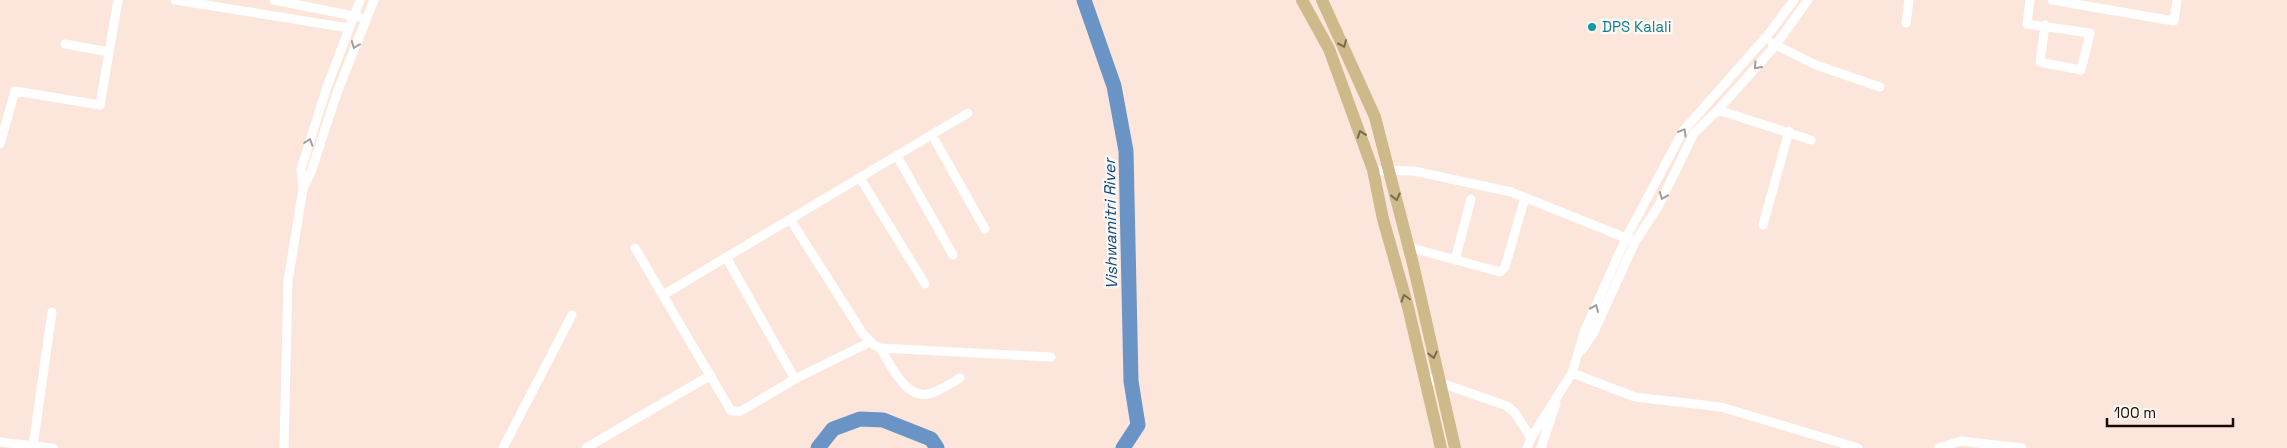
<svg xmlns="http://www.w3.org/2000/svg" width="2287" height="448" font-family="'Space Grotesk',sans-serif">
  <rect width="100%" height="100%" fill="#fce6db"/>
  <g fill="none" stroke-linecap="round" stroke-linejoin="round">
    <path stroke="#6a94c5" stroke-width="15" d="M1084 0 1114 86 1126 151 1131 381 1138 425 1123 448
      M818 448 833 429 860 419 883 420 931 439 937 448"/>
    <path stroke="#fff" stroke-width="9" d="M175 0 349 28
      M274 0 359 17
      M2030 0 2027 24 2090 33 2081 70 2040 62 2045 25
      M2052 0 2174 21 2177 0
      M1906 23 1909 0
      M1772 43 1816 65 1880 87
      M65 44 109 52
      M1718 110 1811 140
      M932 135 985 229
      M0 144 15 91 100 105 118 0
      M897 156 953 255
      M1373 170 1414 171 1511 192 1631 240
      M860 178 925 284
      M303 189 311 172 338 90 374 0
      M790 219 863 334 874 345 880 348 1051 357
      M1763 225 1789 131
      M1408 247 1500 272 1505 267 1525 198
      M635 248 731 411H741L795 379 870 342
      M726 257 795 379
      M1455 260 1471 199
      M663 295 968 113
      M880 348C890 363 905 399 928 394 939 392 951 383 960 378
      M1582 350 1594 332 1635 242 1659 205 1694 133 1718 110 1775 46 1808 0
      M1572 373 1635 397 1721 407 1858 448
      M1424 377 1507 406 1515 413 1531 438
      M0 442 53 448
      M33 446 52 312
      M284 448 288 281 303 189 301 169 327 87 360 0
      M503 448 572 315
      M586 448 711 375
      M1527 448 1531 438 1572 373 1585 330 1626 238 1683 131 1767 36 1794 0
      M1541 448 1556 403
      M1938 448 1961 441 2022 448"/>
    <path stroke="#ceb98b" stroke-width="12" d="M1302 0 1329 49 1373 170 1383 219 1408 307 1441 448
      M1322 0 1375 117 1413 264 1455 448"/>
  </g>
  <defs><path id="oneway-chevron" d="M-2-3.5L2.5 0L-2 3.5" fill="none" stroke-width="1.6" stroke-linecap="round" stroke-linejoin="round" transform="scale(1.25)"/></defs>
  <g stroke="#7a6a4e">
    <use href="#oneway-chevron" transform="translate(1343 44) rotate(66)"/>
    <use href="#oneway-chevron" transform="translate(1361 134) rotate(-110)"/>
    <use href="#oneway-chevron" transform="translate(1396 197) rotate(76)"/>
    <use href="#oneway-chevron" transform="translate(1405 298) rotate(-106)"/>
    <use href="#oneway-chevron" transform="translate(1433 355) rotate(77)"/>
  </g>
  <g stroke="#a19d9b">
    <use href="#oneway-chevron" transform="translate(355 45) rotate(111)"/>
    <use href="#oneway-chevron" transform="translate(1757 66) rotate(132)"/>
    <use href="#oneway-chevron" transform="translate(1683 132) rotate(-59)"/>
    <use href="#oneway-chevron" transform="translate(309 142) rotate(-72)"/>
    <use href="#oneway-chevron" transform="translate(1663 196) rotate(112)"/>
    <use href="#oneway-chevron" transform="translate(1595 308) rotate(-66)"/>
  </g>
  <circle fill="#0f9aa8" stroke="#fef7f3" stroke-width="2" cx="1592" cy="27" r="5"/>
  <g text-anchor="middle" stroke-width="5" stroke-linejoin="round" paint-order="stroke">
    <g font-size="15" fill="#0d838f" stroke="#fef7f3" text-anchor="start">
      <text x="1602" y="32">DPS Kalali</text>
    </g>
    <g font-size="16" font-style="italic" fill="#084884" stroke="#fef7f3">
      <text transform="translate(1110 224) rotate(-91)" y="6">Vishwamitri River</text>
    </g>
  </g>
  <path d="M2107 418v8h126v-8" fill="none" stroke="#140904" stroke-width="2.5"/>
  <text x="2114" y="418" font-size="15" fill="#140904" stroke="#fef7f3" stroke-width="4" paint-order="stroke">100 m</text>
</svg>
